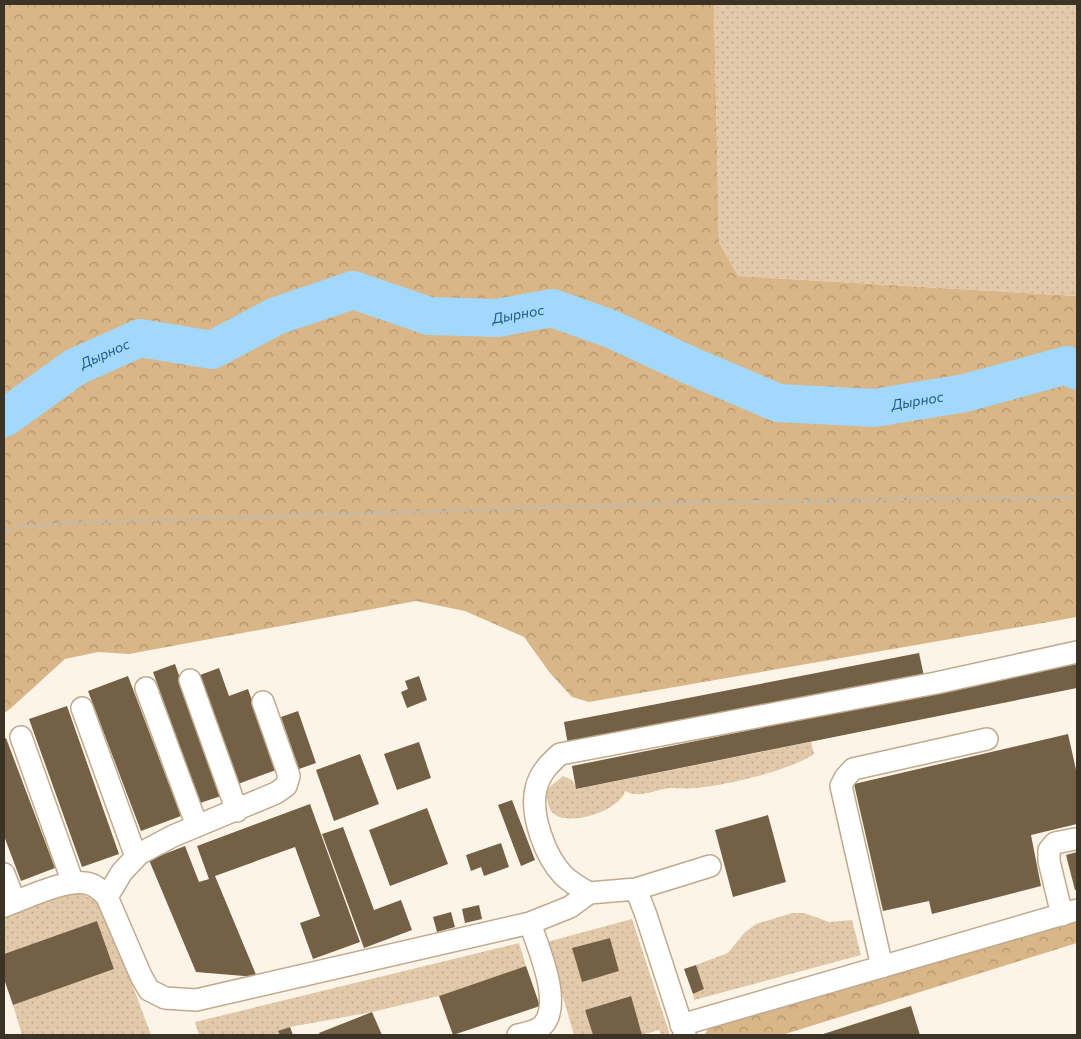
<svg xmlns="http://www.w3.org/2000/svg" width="1081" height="1039" font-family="Commissioner,sans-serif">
  <defs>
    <pattern id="grass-dots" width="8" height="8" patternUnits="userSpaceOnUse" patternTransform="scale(1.25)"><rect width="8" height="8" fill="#e1c9a9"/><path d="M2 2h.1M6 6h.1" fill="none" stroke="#c2ad91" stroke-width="1.8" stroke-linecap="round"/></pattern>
    <pattern id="forest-crowns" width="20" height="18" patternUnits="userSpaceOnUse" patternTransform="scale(1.25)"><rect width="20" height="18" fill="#d9b687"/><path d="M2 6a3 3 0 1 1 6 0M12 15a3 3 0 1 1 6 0" fill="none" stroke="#b1956e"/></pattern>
  </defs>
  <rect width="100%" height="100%" fill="#fdf4e8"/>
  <path fill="url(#grass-dots)" fill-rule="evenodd" d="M714 4H1077V296L738 276 719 242Z
    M811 742 814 754C790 771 726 785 696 788 687 789 678 788 669 788 654 790 639 799 625 791 621 810 570 827 554 814 547 809 547 797 547 789L563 776 572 780 577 789Z
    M77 892 102 903 151 1035H22L13 1005 114 969 97 921 4 954V916Z
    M792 913H804L829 922 852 920 861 955 694 1000 693 994 704 989 696 965 728 953 744 933 756 924Z
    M632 919 670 1035H661L659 1030 642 1035 630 996 585 1010 593 1035H574L547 942ZM610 938 619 971 582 981 573 948Z
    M519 943 526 966 439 996 372 1012 290 1027 279 1031 280 1035H199L195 1022Z"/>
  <path fill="url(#forest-crowns)" d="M4 4H714L719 242 738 276 1077 296V617L589 702 572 697 550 673 524 637 465 611 416 601 129 654 98 652 65 659 10 709 4 713Z
    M1077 920V943L782 1035H704L709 1028Z"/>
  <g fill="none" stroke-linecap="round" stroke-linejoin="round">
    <path stroke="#a2d8fb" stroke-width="38" id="s1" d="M4 418 75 367 140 338 212 350 276 316 353 290 429 316 497 318 552 308 611 329 689 365 778 403 874 408 965 393 1067 365 1077 371"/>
  </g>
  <path fill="#736045" d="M919 653 924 676 568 745 564 722Z
    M175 664 221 796 200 803 153 672Z
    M1077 664V688L576 789 572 766Z
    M219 668 229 696 248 689 276 770 238 784 200 675Z
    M128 676 181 816 141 831 88 691Z
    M419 676 427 700 407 708 401 692 408 689 405 681Z
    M67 706 119 854 82 867 29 719Z
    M298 711 316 763 299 769 281 717Z
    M1068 734 1077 774V824L1031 835 1041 886 932 914 929 901 883 911 854 784Z
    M6 738 55 868 21 881 4 836V739Z
    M419 742 431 778 397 790 384 754Z
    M360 754 379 804 334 821 316 770Z
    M512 800 535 860 521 866 498 805Z
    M310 804 360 942 313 959 300 923 320 916 295 847 215 876 257 977 196 972 149 860 185 846 199 882 209 879 197 846Z
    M427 808 448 864 390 886 369 830Z
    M768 815 786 882 733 897 715 830Z
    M343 827 374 910 401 900 412 930 364 948 322 834Z
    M501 843 509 867 484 876 481 867 471 871 466 855Z
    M1077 852V890H1075L1066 855Z
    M479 905 482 919 465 923 462 909Z
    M451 912 455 927 437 932 433 917Z
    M97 921 114 969 13 1005 4 979V954Z
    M610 938 619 971 582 982 572 948Z
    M696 965 704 989 693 994 684 969Z
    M526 966 540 1006 453 1035 439 996Z
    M631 996 642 1035H593L585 1010Z
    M911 1006 920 1035H820Z
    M372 1012 382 1035H320L319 1033Z
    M290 1027 293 1035H280L278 1031Z"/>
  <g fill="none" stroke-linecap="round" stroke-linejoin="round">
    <defs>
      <path id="minor" d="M190 680 237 811
        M146 688 197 826
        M82 708 136 857
        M21 737 73 883
        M4 874 15 902
        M636 889 646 915 685 1035
        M589 893C580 888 570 882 563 875 545 856 530 815 536 789 539 774 549 764 560 754L936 683 1077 652
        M107 897 122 872 139 854 173 836 276 793 286 786 289 776 263 702
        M4 906C24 899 65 879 85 883 95 884 101 890 107 897L141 976 149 990 165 998 196 1000 530 923 570 907 589 893 636 889 710 866
        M1062 915 1049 861V850L1055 843 1075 839
        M882 967 841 786 845 778 853 769 987 739
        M681 1025 1077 910
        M518 1035C526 1033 538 1031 543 1025 563 1003 538 948 530 923"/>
    </defs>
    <use href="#minor" stroke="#c0aa8e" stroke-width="24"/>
    <path stroke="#c3baae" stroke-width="3" stroke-dasharray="4 2.5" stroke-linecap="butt" d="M4 530 23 526 95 522 714 502 1077 497"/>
    <use href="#minor" stroke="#fff" stroke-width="21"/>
  </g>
  <g text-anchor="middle" stroke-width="5" stroke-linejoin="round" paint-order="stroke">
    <g font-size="14" font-style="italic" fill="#1e5c7e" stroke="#fff">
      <text dy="5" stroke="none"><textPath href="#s1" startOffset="555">Дырнос</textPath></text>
      <text dy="5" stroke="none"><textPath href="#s1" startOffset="120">Дырнос</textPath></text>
      <text dy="5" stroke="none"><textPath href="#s1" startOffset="975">Дырнос</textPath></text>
    </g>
  </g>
  <rect width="1081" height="1039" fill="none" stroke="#3c3327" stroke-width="10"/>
</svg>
